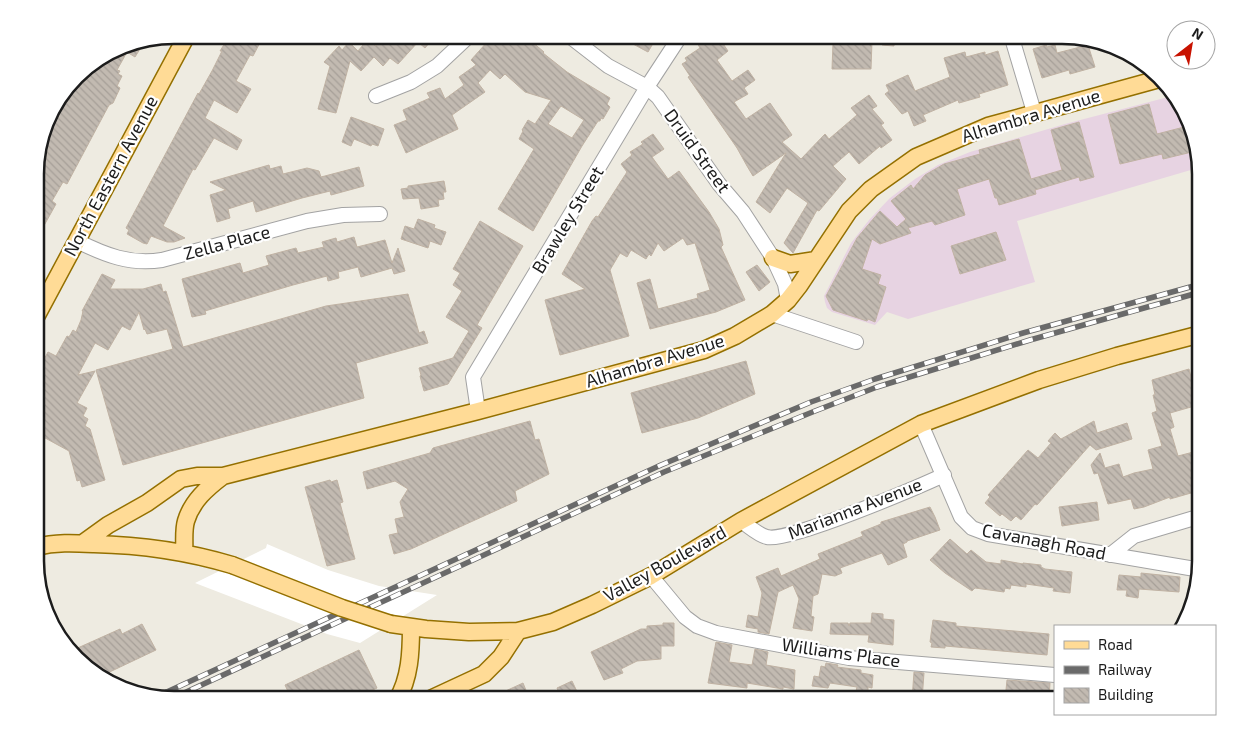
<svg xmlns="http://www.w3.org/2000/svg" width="1236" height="735" font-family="'Exo 2',sans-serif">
  <defs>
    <pattern id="building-back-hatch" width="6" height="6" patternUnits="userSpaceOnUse" patternTransform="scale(1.25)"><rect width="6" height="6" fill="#c2bab1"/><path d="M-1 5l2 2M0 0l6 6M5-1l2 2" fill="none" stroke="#a69f98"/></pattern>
  </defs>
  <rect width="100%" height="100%" fill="#eeebe1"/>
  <path fill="#e7d3e2" d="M1176 95 1201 167 1017 221 1035 282 908 319 887 312 875 325 832 312 827 308 825 302 824 296 851 243 869 220 890 198 915 179 938 165 970 152 1065 124Z"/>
  <path fill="#fff" d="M267 544 328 570 379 586 437 595 360 643 327 634 195 583 266 548Z"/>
  <path fill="url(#building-back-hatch)" stroke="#c0b2a3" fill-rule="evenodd" d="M230 35H264L253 56 250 55 236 81 251 89 237 113 214 100 205 118 242 140 237 150 214 138 195 170 193 169 163 226 185 238 174 242H167L151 236 147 244 143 243 127 234 129 230 126 228 198 93 199 94 212 71 222 51H220Z
    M395 35H436L425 48 418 42 398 64 390 58 383 66 374 57 361 71 350 61 336 113 318 109 330 66 324 62 339 46 342 50 349 42 358 51 368 39 376 46 386 36 390 40Z
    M482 35H524L544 52 543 53 567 72 610 98 607 104 610 107 603 119 601 118 600 121H598L582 146 533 231 498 209 534 149 519 139 523 131 522 130 528 120 535 124 551 100 525 92 505 74 500 79 490 70 478 83 485 92 452 115 458 129 406 153 394 125 407 120 403 110 430 98 427 93 440 88 445 99 464 85 459 77 476 65 471 60 488 41ZM561 106 584 120 572 138 548 124Z
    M616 35H658L648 52Z
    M705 35H717L728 51 717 60 732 81 748 70 755 80 744 88 748 94 734 102 746 119 770 103 792 135 782 142 801 159 825 134 829 139 857 115 851 108 869 95 877 106 872 109 884 123 881 125 892 140 881 148 880 146 859 164 849 152 833 166 846 179 819 211 817 210 793 253 784 243 808 203 787 188 770 213 756 202 786 153 753 176 747 166 737 148 688 77 690 76 682 64 687 61 685 58 700 48 696 41Z
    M882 35H895L894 46 882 45Z
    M855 40 872 41 871 69H832L833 43 855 44Z
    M145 41 135 57 127 52 117 70 120 71 118 74 122 76 117 86 120 88 113 103 109 105 67 184 63 182 52 201 56 204 36 240V169L42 159 36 155 49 112 82 70 121 45Z
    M1046 45 1047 47 1055 45 1057 53 1088 45 1095 67 1070 74 1069 70 1042 78 1033 49Z
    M998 51 1008 85 979 94 980 97 959 103 958 100 923 115 926 121 914 126 908 111 902 114 885 94 889 91 886 85 908 75 915 91 950 77 944 58 965 52 966 57 985 52V55Z
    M1149 104 1157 134 1188 126 1196 151 1163 159 1162 154 1120 164 1108 115Z
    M351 117 384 129 378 146 372 144 371 146 354 139 351 146 342 142Z
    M1079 122 1094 177 1080 181 1079 177 1035 190 1036 194 999 205 997 198H995L989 179 957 189 965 215 935 225 932 221 908 228 911 233 880 244 872 239 862 269 881 275 878 284 886 287 875 322 868 319 867 321 833 310 826 296 857 238 880 211 897 227 906 219 891 201 911 185 913 189 925 175 944 164 980 154 979 150 1019 139 1031 179 1062 170 1051 130Z
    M653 134 664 149 652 157 668 179 679 171 709 212 719 229 723 245 721 247 745 300 716 312 650 329 637 283 650 279 658 309 698 298 697 294 710 290 695 243 687 245 683 238 664 251 658 243 651 256 649 254 646 259 631 250 627 257 620 253 610 270 629 336 560 355 545 300 585 289 562 274 592 221 596 216 598 217 627 172 621 164 632 155 630 152 643 144 641 142Z
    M269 165 270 169 281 166 283 174 307 168 319 171 321 177 359 167 364 186 331 195 330 191 302 198 256 212 253 201 228 209 230 218 217 222 210 195 226 190 210 182Z
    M444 181 446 192H443L444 199 438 200 439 206 421 209 419 198 403 199 401 189 408 188V186Z
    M418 219 435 225 434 228 446 232 441 245 430 241 428 248 401 239 405 226 414 229Z
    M480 221 523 246 477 325 482 328 448 384 424 391 420 376 421 375 419 368 453 358 469 331 446 317 462 291 453 285 460 273 453 269Z
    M996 232 1006 260 960 274 951 246Z
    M354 237 357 247 385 240 392 263 398 248 405 271 394 274 392 268 361 277 358 267 338 272 339 278 328 281 327 276 293 285 205 311 206 314 192 317 182 279 240 263 243 273 269 265 266 256 296 248 298 253 324 247 322 242 336 238 337 242Z
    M757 265 770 282 759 291 746 272Z
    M102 274 115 280 110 289H143L161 284 163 292 166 291 183 347 326 306 408 294 419 333 424 331 428 343 356 363 364 398 123 465 96 370 173 349 167 329 147 334 145 329 144 330 139 312 130 330 122 326 108 350 95 343 78 375 95 371 77 403 87 408 83 416 88 419 85 426 90 429 105 480 82 487 80 480 77 481 69 451 36 433V374L48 352 56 356 67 336 69 337 73 330 76 332 81 320 83 311H82Z
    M746 361 755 394 698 418 642 433 631 393Z
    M1189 369 1198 405 1170 413 1174 427 1170 429 1178 456 1201 450V494L1192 496 1191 493 1170 499V497L1144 507 1134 509 1131 499 1108 504 1098 473 1094 474 1091 465 1100 453 1105 468 1119 464 1123 477 1134 473 1153 469 1148 450 1162 446 1152 413 1157 411 1153 395H1155L1152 380Z
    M530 421 535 440 539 439 549 474 515 491 517 501 411 549 394 554 389 535 398 533 395 519 404 517 400 502 408 489 395 481 367 489 363 472 430 453 433 448Z
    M1094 421 1097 433 1127 423 1132 439 1096 450 1090 445 1037 505 1035 504 1021 520 1016 516 1011 521 1002 514 1000 516 985 503 990 497 988 495 1028 450 1038 458 1051 443 1048 441 1055 433 1061 439Z
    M330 480 331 482 337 480 343 502 340 503 355 559 327 566 305 487Z
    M1097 502 1099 520 1062 526 1059 507Z
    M930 507 935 517 940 530 907 541V542L903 544 907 557 888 565 882 553 840 568 842 573 835 576 822 574 818 594 813 596 811 616 814 617 812 631 793 628 799 599 793 585 778 592 769 634 758 632V629L746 627 748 615 758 617 762 593 756 577 778 568 781 576 820 559 818 554 863 536 861 532 881 524V522Z
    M950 539 967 554 971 550 986 562 1001 564V560L1023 564V563L1041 565V567L1045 569 1072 572 1070 593 1053 591 1054 588 1026 584V587L1011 585 1010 589 1005 588 1004 592 975 588 972 591 945 573 930 560Z
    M1141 573 1180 577 1179 592 1139 589 1138 598 1126 596 1127 590H1117L1119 575 1141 577Z
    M872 613 883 614V619L894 620 893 645 868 642 869 635 830 634 831 623H848L849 626 850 623H871Z
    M933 620 956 623V626L1049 634 1047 655 945 646V648L931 647 932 643 930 642Z
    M663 623H674V646H661V659L637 661 621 669 623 673 604 680 591 652 641 629H647V626L663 625Z
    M142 624 156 650 99 677 71 651 120 629 122 634Z
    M716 642 732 645 729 662 752 665 755 649 768 652 766 665 795 670 794 689 783 687V689L747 683V688L708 683Z
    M359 650 377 688 351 700H292L285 685Z
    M826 663 838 665 837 667 861 670V673L873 675 872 688 868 687V692L856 691 857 687 830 683 828 688 812 686 814 676 819 677 821 666 825 667Z
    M914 672 924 673 922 700H912Z
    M1007 680 1050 683 1049 700H1005Z
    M572 681 581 700H562L557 688Z
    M523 683 530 700H486Z"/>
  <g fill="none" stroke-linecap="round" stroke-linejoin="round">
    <defs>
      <path id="minor" d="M568 35 608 66 647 87 658 97 719 184 743 212 773 258 785 284 788 300
        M1011 35 1034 112
        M376 96 411 82 437 66 470 35
        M77 241C105 255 130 265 162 260L307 221 343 215 380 214
        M772 314 856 342
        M478 411 473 377 647 87 681 35
        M921 424 961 517 972 528 988 534 1201 570
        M741 521C749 526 758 535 767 537 787 543 918 487 944 475
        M1110 555 1134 536 1201 516
        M651 576 685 617 697 626 716 633 849 658 1055 675"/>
      <path id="major" d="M773 258 790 264 816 260
        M36 317 187 35
        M83 543 108 525 147 503 181 479 197 476H223L478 411 704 350 735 336 772 314 788 300 799 286 849 211 871 189 916 157 988 126 1159 79
        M36 547C56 542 74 543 94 544 142 545 185 551 232 565
        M184 553C185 543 183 531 186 521 192 501 207 488 223 476
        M391 624 426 629 469 632 518 631 553 622 592 605 651 576 741 521 921 424 1039 380 1117 356 1201 334
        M397 700C410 678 411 652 411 627
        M428 700 484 674 501 657 518 631"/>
    </defs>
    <use href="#minor" stroke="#a3a3a3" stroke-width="16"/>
    <use href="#major" stroke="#947000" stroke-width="19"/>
    <use href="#minor" stroke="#fff" stroke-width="14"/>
    <use href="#major" stroke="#ffdb96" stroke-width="16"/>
    <defs>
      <path id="rail" d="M158 696 661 465 811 402 875 379 1023 333 1201 284
        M171 699 664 472 815 411 877 387 1030 340 1201 292"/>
    </defs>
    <use href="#rail" stroke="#6a6a6a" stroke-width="5.5"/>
    <use href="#rail" stroke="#fff" stroke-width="4" stroke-dasharray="11" stroke-linecap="butt"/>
    <defs>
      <path id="major-bridge" d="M232 565 342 608 391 624"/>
    </defs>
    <use href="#major-bridge" stroke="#947000" stroke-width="19" stroke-linecap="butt"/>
    <use href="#major-bridge" stroke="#ffdb96" stroke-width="16"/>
  </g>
  <g text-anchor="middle" stroke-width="4.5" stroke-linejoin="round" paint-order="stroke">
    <g font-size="18" fill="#1c1c1c" stroke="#fff">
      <text transform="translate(1031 116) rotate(-17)" y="6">Alhambra Avenue</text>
      <text transform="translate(697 151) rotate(54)" y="6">Druid Street</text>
      <text transform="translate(111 176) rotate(-62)" y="6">North Eastern Avenue</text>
      <text transform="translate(568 220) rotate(-59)" y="6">Brawley Street</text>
      <text transform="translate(227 243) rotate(-15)" y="6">Zella Place</text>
      <text transform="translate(655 361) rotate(-17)" y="6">Alhambra Avenue</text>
      <text transform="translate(855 509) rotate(-21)" y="6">Marianna Avenue</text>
      <text transform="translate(1044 542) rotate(11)" y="6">Cavanagh Road</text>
      <text transform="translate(665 564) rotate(-29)" y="6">Valley Boulevard</text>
      <text transform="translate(841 653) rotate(8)" y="6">Williams Place</text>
    </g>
  </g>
  <path d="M0 0H1236V735H0ZM174 44H1062A130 130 0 0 1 1192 174V561A130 130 0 0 1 1062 691H174A130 130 0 0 1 44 561V174A130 130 0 0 1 174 44Z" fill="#fff" fill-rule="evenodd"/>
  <path fill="none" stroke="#1c1c1c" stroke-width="2.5" d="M174 44H1062A130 130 0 0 1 1192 174V561A130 130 0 0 1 1062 691H174A130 130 0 0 1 44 561V174A130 130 0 0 1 174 44Z"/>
  <rect x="1054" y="625" width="162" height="90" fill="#ffffff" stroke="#a4a4a4"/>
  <rect x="1064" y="641" width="25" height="8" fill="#ffdb96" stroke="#a4a4a4"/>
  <text x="1098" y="650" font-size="15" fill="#1c1c1c">Road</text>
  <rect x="1064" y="666" width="25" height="8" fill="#6a6a6a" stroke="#a4a4a4"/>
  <text x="1098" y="675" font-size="15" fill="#1c1c1c">Railway</text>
  <rect x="1064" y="688" width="25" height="15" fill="url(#building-back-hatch)" stroke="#a4a4a4"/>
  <text x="1098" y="700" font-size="15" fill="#1c1c1c">Building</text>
  <g transform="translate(1191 45) rotate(31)"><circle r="24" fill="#ffffff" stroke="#a4a4a4"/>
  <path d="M0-4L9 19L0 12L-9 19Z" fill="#c81200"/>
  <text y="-8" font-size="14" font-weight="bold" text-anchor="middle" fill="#1c1c1c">N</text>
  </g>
</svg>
